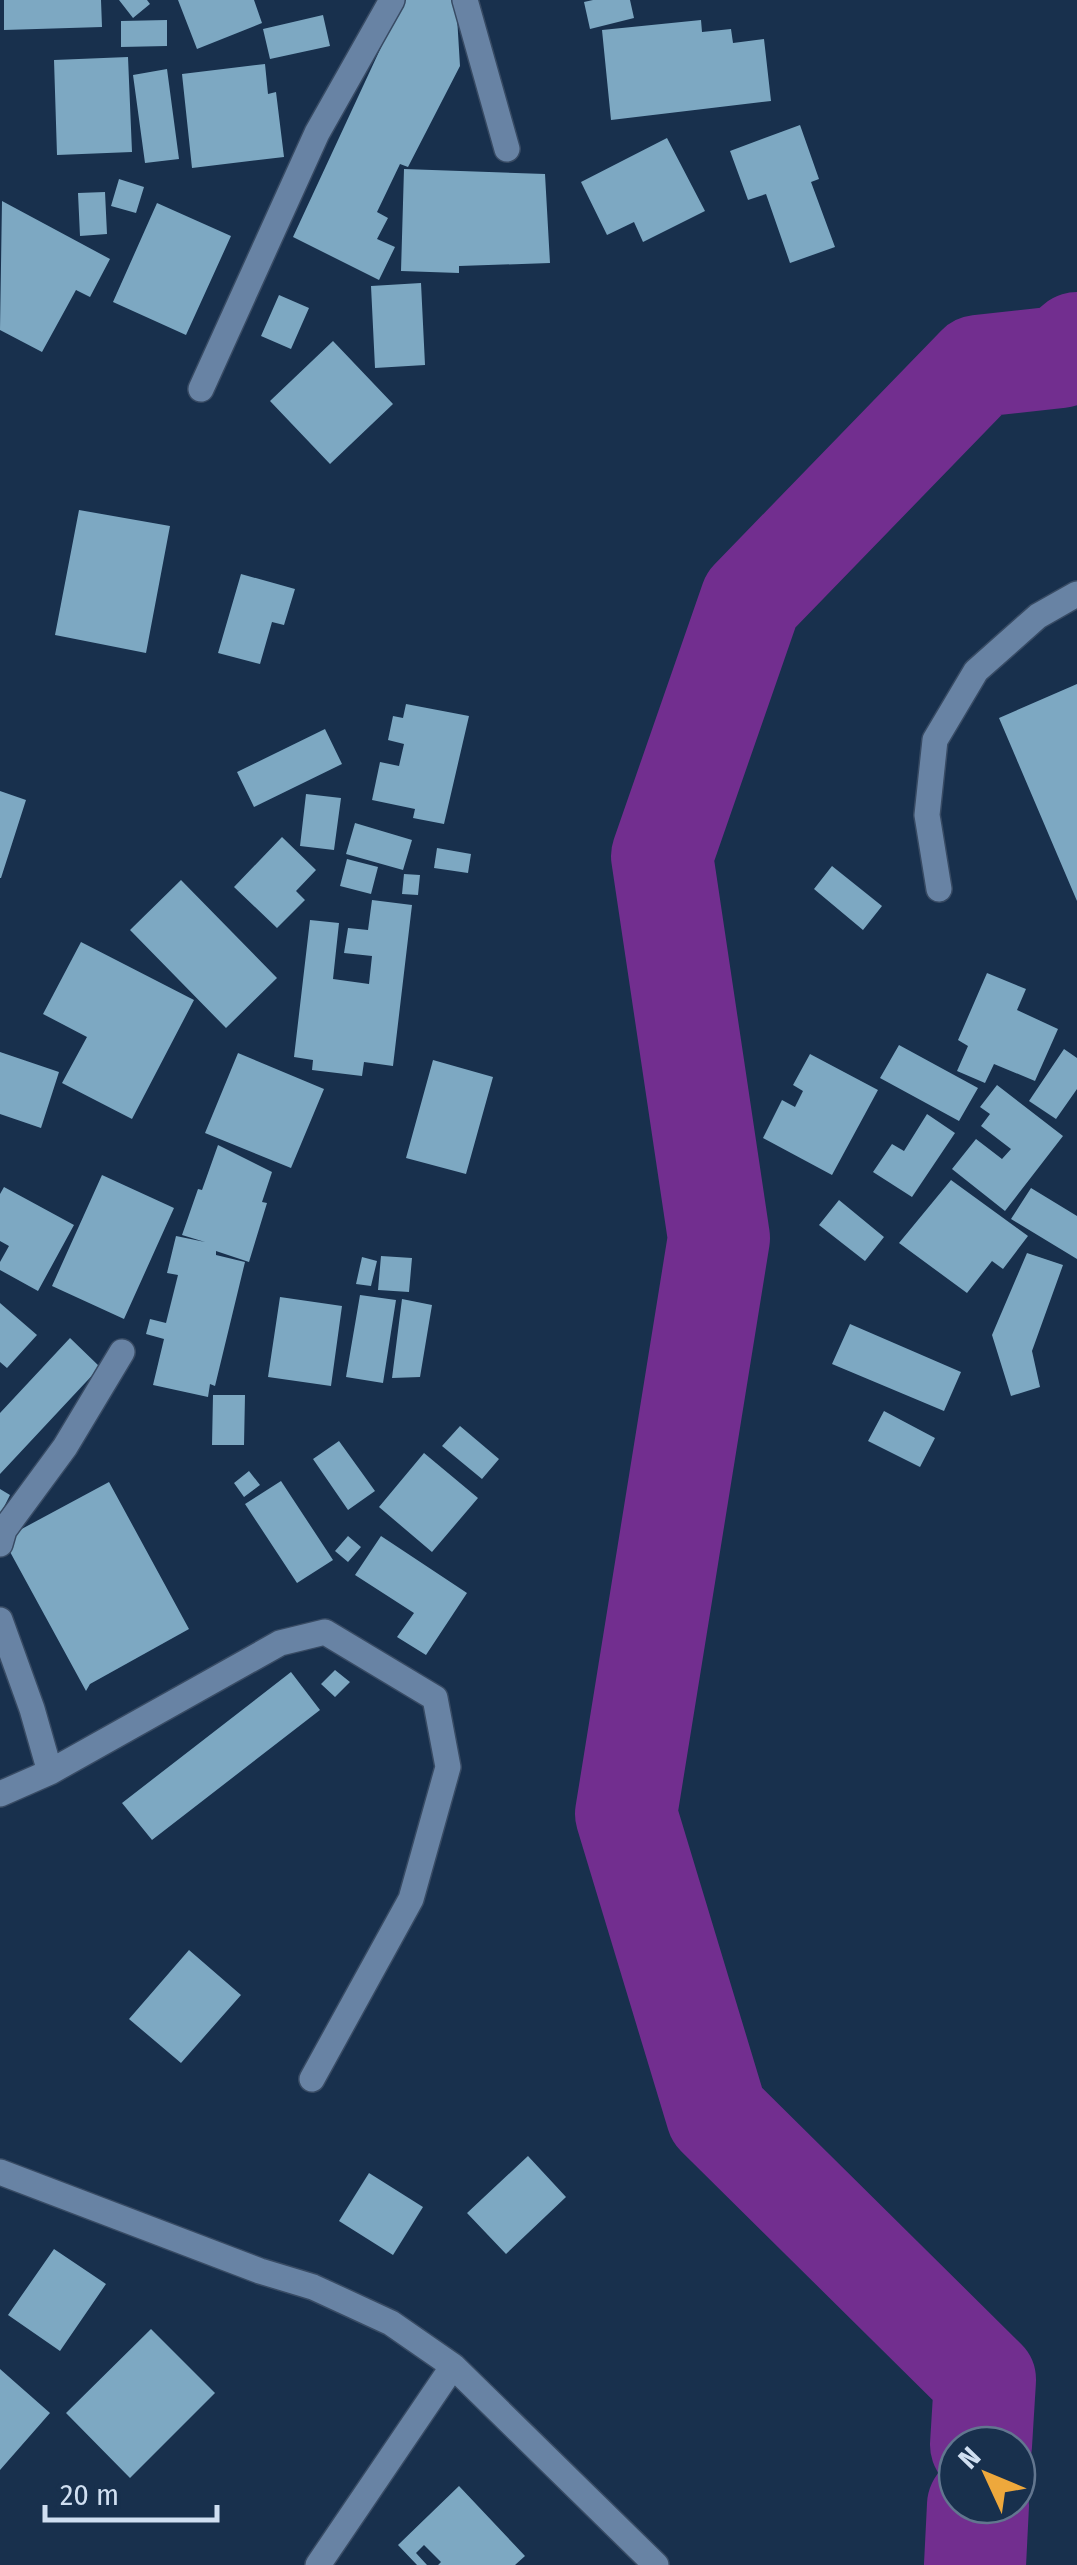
<svg xmlns="http://www.w3.org/2000/svg" width="1077" height="2565" font-family="'Fira Sans Condensed',sans-serif">
  <rect width="100%" height="100%" fill="#18304d"/>
  <g fill="none" stroke-linecap="round" stroke-linejoin="round">
    <path stroke="#722e8f" stroke-width="102" d="M981 2445 985 2380 717 2115 626 1814 719 1238 662 856 751 600 978 366 1060 357 1077 343
      M975 2565 978 2505"/>
  </g>
  <path fill="#7da8c2" d="M4 0H101L102 27 4 30Z
    M119 0H147L150 4 133 18Z
    M178 0H254L262 23 197 49Z
    M403 0H456L460 66 408 167 400 164 377 212 388 218 377 239 395 247 379 280 293 237Z
    M593 0H630L634 18 590 29 584 2Z
    M323 15 330 46 270 59 263 29Z
    M167 20V46L121 47V21Z
    M701 20 702 32 731 29 733 43 764 39 771 101 611 120 602 30Z
    M128 57 132 152 57 155 54 60Z
    M265 64 268 94 276 92 284 157 192 168 182 74Z
    M167 69 179 159 145 163 133 75Z
    M800 125 819 179 811 182 835 247 790 263 766 194 748 200 730 151Z
    M667 138 705 211 643 242 634 222 607 235 581 182Z
    M404 169 545 174 550 263 459 266V273L401 271Z
    M119 179 144 187 136 213 111 206Z
    M105 192 107 234 80 236 78 193Z
    M2 201 110 259 90 297 76 290 42 352 0 330Z
    M157 203 231 236 186 335 113 302Z
    M421 283 425 365 375 368 371 286Z
    M279 295 309 308 291 349 261 336Z
    M333 341 393 404 330 464 270 401Z
    M79 510 170 526 146 653 55 635Z
    M241 574 295 589 284 625 272 622 260 664 218 653Z
    M1077 684V901L999 718Z
    M406 704 469 716 444 824 413 818 415 809 372 800 380 762 399 766 404 744 388 740 393 716 403 718Z
    M325 729 342 764 254 807 237 772Z
    M0 791 26 800 1 878H0Z
    M306 794 341 798 334 850 300 846Z
    M355 823 412 840 403 870 346 854Z
    M282 837 316 870 296 891 305 900 277 928 234 887Z
    M437 848 471 854 468 873 434 868Z
    M347 859 378 867 371 894 340 886Z
    M832 866 882 906 863 930 814 889Z
    M404 874 420 875 418 895 402 894Z
    M181 880 277 978 226 1028 130 930Z
    M372 900 412 905 393 1066 364 1062 362 1076 312 1070 313 1060 294 1057 310 920 339 923 333 979 369 984 372 956 344 953 348 928 368 930Z
    M81 942 194 1000 132 1119 62 1083 87 1037 43 1014Z
    M987 973 1026 989 1017 1010 1058 1029 1035 1081 994 1064 985 1083 957 1071 968 1046 958 1040Z
    M899 1045 978 1088 959 1121 880 1078Z
    M1064 1049 1077 1058V1089L1056 1119 1029 1101Z
    M0 1052 59 1072 41 1128 0 1114Z
    M238 1053 324 1089 291 1168 205 1133Z
    M810 1054 878 1090 832 1175 763 1138 782 1100 795 1107 803 1091 793 1085Z
    M433 1060 493 1077 466 1174 406 1158Z
    M997 1085 1063 1136 1005 1211 952 1169 976 1139 1002 1159 1011 1149 981 1126 990 1114 980 1107Z
    M927 1114 955 1133 912 1197 873 1172 892 1144 904 1151Z
    M218 1145 272 1172 262 1202 267 1203 249 1262 216 1251V1255L245 1262 215 1386 210 1384 208 1397 153 1385 164 1339 146 1334 150 1319 166 1323 178 1275 167 1273 176 1236 205 1242 182 1235 198 1189 202 1190Z
    M102 1175 174 1208 124 1319 52 1286Z
    M951 1180 1028 1236 1003 1269 992 1261 967 1293 899 1243Z
    M4 1187 74 1225 38 1291 0 1270V1262L9 1246 0 1241V1194Z
    M1031 1188 1077 1216V1259L1011 1219Z
    M839 1200 884 1237 865 1261 819 1225Z
    M1027 1253 1063 1265 1032 1351 1040 1387 1011 1396 992 1335Z
    M381 1256 412 1258 409 1292 378 1290Z
    M362 1257 377 1261 371 1286 356 1284Z
    M360 1295 396 1300 383 1383 346 1377Z
    M280 1297 342 1306 331 1386 268 1377Z
    M402 1299 432 1305 420 1377 392 1378Z
    M0 1303 37 1335 7 1368 0 1362Z
    M850 1324 961 1372 944 1411 832 1364Z
    M70 1338 100 1367 0 1474V1413Z
    M213 1395H245L244 1445H212Z
    M884 1411 935 1438 920 1467 868 1441Z
    M460 1426 499 1459 482 1479 442 1446Z
    M339 1441 375 1491 348 1510 313 1459Z
    M424 1453 478 1498 432 1552 379 1507Z
    M249 1471 260 1485 244 1497 234 1483Z
    M281 1481 333 1560 297 1583 245 1504Z
    M109 1482 189 1629 90 1684 86 1691 3 1539Z
    M0 1489 10 1495 0 1515Z
    M348 1536 361 1547 348 1562 335 1551Z
    M381 1536 467 1593 426 1655 397 1637 414 1613 355 1575Z
    M335 1670 350 1682 335 1697 321 1684Z
    M291 1672 320 1710 152 1840 122 1803Z
    M189 1950 241 1995 181 2063 129 2019Z
    M528 2156 566 2197 506 2254 467 2213Z
    M369 2173 423 2207 393 2255 339 2221Z
    M54 2249 106 2284 60 2351 8 2315Z
    M151 2329 215 2393 130 2478 66 2413Z
    M0 2369 50 2413 0 2470Z
    M459 2486 525 2556 515 2565H438L441 2562 424 2545 416 2553 427 2565H417L398 2545Z"/>
  <g fill="none" stroke-linecap="round" stroke-linejoin="round">
    <defs>
      <path id="minor" d="M465 0 507 149
        M201 389 317 133 392 0
        M939 889 927 815 935 740 976 671 1038 616 1077 594
        M0 1544 4 1530 65 1447 122 1352
        M0 1620 32 1709 50 1772
        M0 1794 50 1772 280 1643 325 1632 435 1698 448 1767 411 1899 312 2079
        M0 2172 260 2271 313 2287 391 2323 453 2366 656 2565
        M318 2565 453 2366"/>
    </defs>
    <use href="#minor" stroke="#384b64" stroke-width="28"/>
    <use href="#minor" stroke="#6883a4" stroke-width="25"/>
  </g>
  <g transform="translate(987 2475) rotate(314)"><circle r="48" fill="#18304d" stroke="#62768f" stroke-width="2.5"/>
  <path d="M0-8L18 38L0 25L-18 38Z" fill="#eea83c"/>
  <text y="-15" font-size="28" font-weight="bold" text-anchor="middle" fill="#d0dff1">N</text>
  </g>
  <path d="M45 2505v15h172v-15" fill="none" stroke="#d0dff1" stroke-width="5"/>
  <text x="60" y="2505" font-size="30" fill="#d0dff1" stroke="#18304d" stroke-width="8" paint-order="stroke">20 m</text>
</svg>
